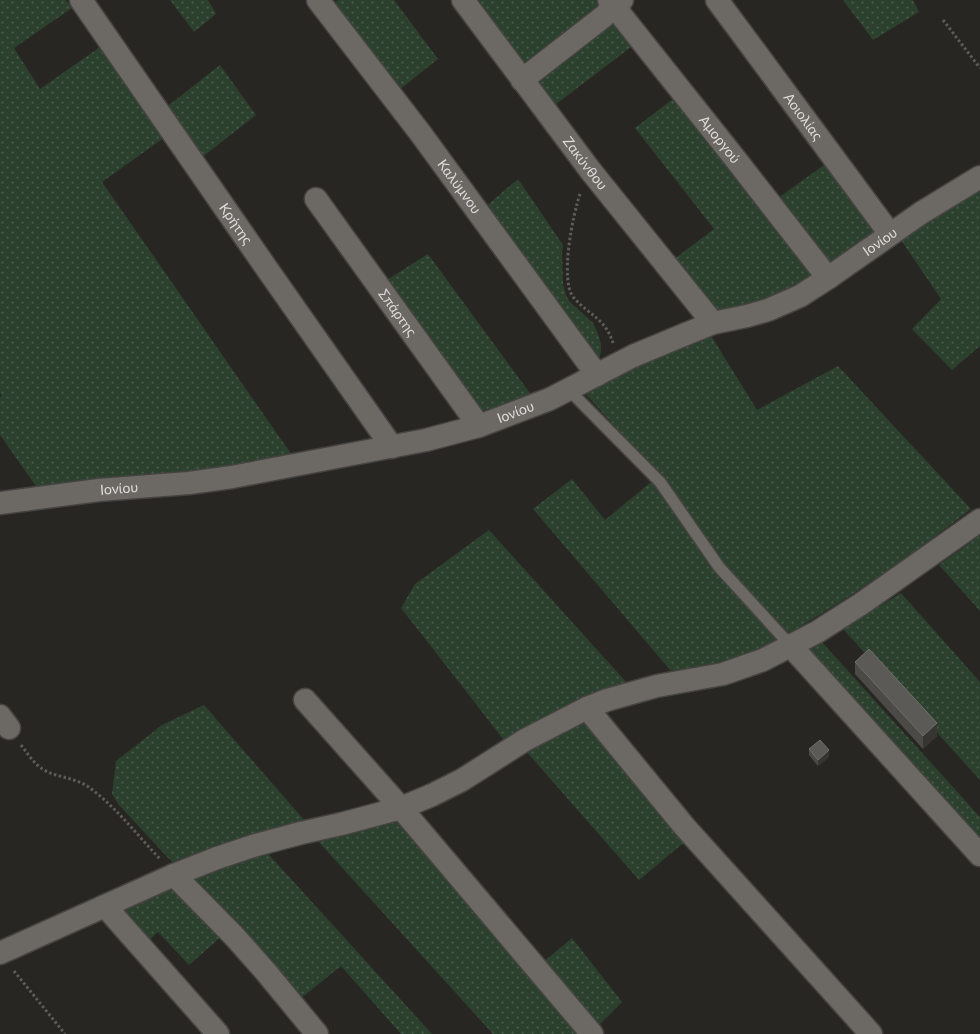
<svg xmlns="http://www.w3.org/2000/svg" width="980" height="1034" font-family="Lato,sans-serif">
  <defs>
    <pattern id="grass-dots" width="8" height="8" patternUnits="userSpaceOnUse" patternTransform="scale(1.25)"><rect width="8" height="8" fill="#2c402e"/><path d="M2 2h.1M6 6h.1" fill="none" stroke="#4a5b4c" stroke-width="1.8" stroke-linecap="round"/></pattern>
  </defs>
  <rect width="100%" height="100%" fill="#282622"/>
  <path fill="url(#grass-dots)" d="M0 0H66L72 8 14 48 40 89 100 47 165 137 102 182 294 458 206 473 38 489 0 435V397L2 396 0 393Z
    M170 0H208L216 14 194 32Z
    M338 0H394L438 59 398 91 333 4Z
    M471 0H601L635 44 551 108Z
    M843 0H913L919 12 873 40Z
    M220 65 256 115 201 158 164 109Z
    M674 98 760 211 831 160 881 226C854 248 826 271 795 287 771 299 744 306 718 315L673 260 714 229 635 128Z
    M518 179 563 245 562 252 563 284 566 295 569 301 593 323 597 331 601 344V352L598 363 484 208Z
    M980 188V346L952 370 912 329 941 299 901 240 956 202Z
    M428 254 532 396 478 412 385 281Z
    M710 334 757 410 838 366 971 509C923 546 874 582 822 613 797 629 772 644 745 654 721 663 696 667 671 671L533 509 572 479 605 520 661 474 621 433 583 391 628 367 689 345Z
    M489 530 627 683 584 697 551 714 506 743 462 686 401 608 415 584Z
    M980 535V611L939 565Z
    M901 593 980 682V780L843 629Z
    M821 641 980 817V843L804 649Z
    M204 705 305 821 252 836 432 1034H401L341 966 300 999 222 936 189 965 158 932 147 942 120 910 192 879 169 859 119 805 112 794 116 761 162 725Z
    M589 721 687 840 639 880 525 750 567 728Z
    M400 820 529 974 572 938 622 1002 590 1034H493L316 839Z"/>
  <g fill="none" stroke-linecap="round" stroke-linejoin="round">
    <defs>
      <path id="lane" d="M569 390 660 482 719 567 790 645"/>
      <g id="street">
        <path id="s1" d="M81 0 265 266 392 447"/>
        <path id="s2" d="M318 0 421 134 597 375"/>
        <path id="s3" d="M463 0 590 170 713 323"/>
        <path id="s4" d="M609 0 733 156 828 278"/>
        <path id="s5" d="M717 0 890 234"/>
        <path d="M522 80 603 17 622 0"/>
        <path id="s6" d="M316 199 479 426"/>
        <path id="s7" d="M0 503 99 490 189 483 232 477 426 440 479 426 550 399 633 356 681 336 713 323 747 316 768 310 800 296 828 278 921 213 980 177"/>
        <path d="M790 645 980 855"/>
        <path d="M305 700 401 808 592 1034"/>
        <path d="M587 708 684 826 871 1034"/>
        <path d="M0 716 9 728"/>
        <path d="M174 875 235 937 266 972 317 1034"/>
        <path d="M105 906 218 1034"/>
        <path d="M0 953 174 875 217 858 256 845 301 833 341 824 401 808 432 795 462 780 525 740 587 708 607 700 657 686 723 674 763 660 817 632 861 604 980 520"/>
      </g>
    </defs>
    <use href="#lane" stroke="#464441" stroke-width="14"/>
    <use href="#street" stroke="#464441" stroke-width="25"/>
    <path stroke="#5f5d5a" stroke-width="3" stroke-dasharray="2.5 2.5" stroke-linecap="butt" d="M943 20 980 68
      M580 194C573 214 559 282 574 298 590 316 605 318 613 343
      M21 745C28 754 34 764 44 770 58 778 75 777 90 788 117 808 137 835 160 859
      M14 971 65 1034"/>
    <use href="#lane" stroke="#6c6965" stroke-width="11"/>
    <use href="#street" stroke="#6c6965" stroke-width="22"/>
  </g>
  <path fill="#4c4a46" d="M855 662 937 736 923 749 855 674Z
    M809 749 829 757 818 766 809 755Z"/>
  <path fill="#373531" d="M937 723V736L923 749V736Z
    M829 750V757L818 766V760Z"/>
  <path fill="#5c5a56" stroke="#706e6a" d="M869 649 937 723 923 736 855 662Z
    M820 740 829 750 818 760 809 749Z"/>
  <g text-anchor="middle" stroke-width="4" stroke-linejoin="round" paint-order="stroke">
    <g font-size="14" fill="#dddbd9" stroke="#100f0d">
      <text dy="5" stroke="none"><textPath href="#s5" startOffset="145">Αοιολίας</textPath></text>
      <text dy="5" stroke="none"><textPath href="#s4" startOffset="178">Αμοργού</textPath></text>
      <text dy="5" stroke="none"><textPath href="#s3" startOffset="204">Ζακύνθου</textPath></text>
      <text dy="5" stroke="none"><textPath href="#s2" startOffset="234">Καλύμνου</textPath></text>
      <text dy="5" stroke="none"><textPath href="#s1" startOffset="272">Κρήτης</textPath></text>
      <text dy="5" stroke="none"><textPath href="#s7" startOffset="930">Ιονίου</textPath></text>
      <text dy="5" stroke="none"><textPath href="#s6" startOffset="140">Σπάρτης</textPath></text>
      <text dy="5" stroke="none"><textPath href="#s7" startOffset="525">Ιονίου</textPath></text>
      <text dy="5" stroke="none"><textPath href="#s7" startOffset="120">Ιονίου</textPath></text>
    </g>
  </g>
</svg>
